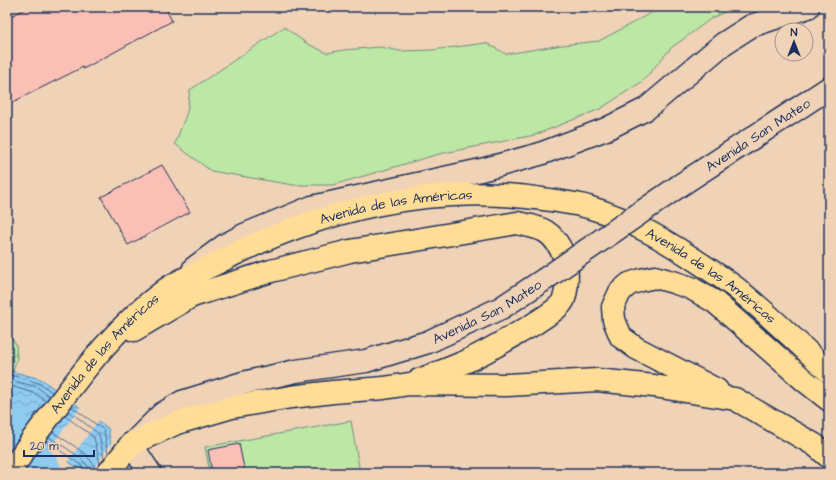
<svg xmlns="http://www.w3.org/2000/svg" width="836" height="480" font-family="'Architects Daughter',sans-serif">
  <defs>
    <pattern id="forest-firs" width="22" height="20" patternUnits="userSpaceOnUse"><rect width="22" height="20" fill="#bde7a4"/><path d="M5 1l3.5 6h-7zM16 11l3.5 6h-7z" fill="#a2c690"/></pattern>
    <pattern id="water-waves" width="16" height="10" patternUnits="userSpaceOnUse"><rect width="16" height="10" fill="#8ecbef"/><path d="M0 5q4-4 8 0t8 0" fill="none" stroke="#73a5c5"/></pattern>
  </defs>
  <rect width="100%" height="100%" fill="#f0d3b6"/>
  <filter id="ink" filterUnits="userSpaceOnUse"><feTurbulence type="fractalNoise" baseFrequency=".025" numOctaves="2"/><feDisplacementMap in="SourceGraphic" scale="8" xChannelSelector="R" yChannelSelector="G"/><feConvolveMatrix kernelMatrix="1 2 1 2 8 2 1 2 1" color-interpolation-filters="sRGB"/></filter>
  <g filter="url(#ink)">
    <path fill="#bde7a4" stroke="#6c8b81" d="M662 7H735L712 18 671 48 643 81 600 109 535 135 439 154 333 185H293L211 171 175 144 187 112 190 90 284 27 306 43 327 53 344 50 380 47 400 51 432 50 486 43 506 54 562 45 599 41Z
      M351 421 360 473H210L205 447Z"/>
    <path fill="url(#forest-firs)" stroke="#6c8b81" d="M7 333 16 344 17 358 13 371 7 370Z"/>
    <path fill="url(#water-waves)" stroke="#608db5" d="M7 370 41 379 108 428 115 465 119 473H82L79 469 7 419Z"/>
    <path fill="#f0d3b6" d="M81 406 99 420 67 463 48 450Z
      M112 442 120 473H90Z"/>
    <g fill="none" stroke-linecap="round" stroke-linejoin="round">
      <path stroke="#496d98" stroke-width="1" d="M7 374 39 383 52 392
        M7 379 37 387 49 396
        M7 385 34 393 46 401
        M72 407 104 430 108 453
        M69 411 99 434 104 458
        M65 416 94 437 100 464
        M53 432C66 442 95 455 96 473
        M49 437C60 445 89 459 90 473
        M46 441 81 465 85 473"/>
      <path stroke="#8ecbef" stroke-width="42" d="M7 425 41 473"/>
    </g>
    <path fill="#fbc0b5" stroke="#1b2f5e" d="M29 7H165L172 21 83 69V67L7 105V18Z
      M162 165 190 212 128 245 101 197Z
      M239 444 245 473H212L208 450Z"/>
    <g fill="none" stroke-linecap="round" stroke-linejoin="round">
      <defs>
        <path id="street" d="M131 444 150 473"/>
        <g id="secondary">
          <path id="s1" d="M679 186 829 88"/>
          <path d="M194 268 225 245 244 235 312 207 481 170 540 154 606 129 646 109 723 44 751 26 808 7"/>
          <path id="s2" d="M134 442 162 414 182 402 243 383 296 371 366 361 428 342 501 308 545 279"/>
        </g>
        <g id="primary">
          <path d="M134 330 192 296 271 271 350 251 517 223C542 228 553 230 564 256 568 267 568 290 563 301 558 310 538 321 529 327 508 339 488 351 467 361 451 368 435 374 419 380"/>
          <path d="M717 390 636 348 621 337 614 320 613 307 620 292 629 284 641 280 655 277 673 282 691 288 715 302 805 381 829 400"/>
          <path id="s3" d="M10 473C22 452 38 432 52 413 85 368 120 323 165 290 179 280 197 273 213 265 316 210 433 181 550 200 562 202 576 203 588 207 633 220 672 244 710 270 721 277 732 284 742 293 772 317 801 346 829 372"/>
          <path d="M108 473 131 444 177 423 232 407 291 397 333 392 384 388 409 384 507 385 597 380 654 386 735 399 815 445 829 457"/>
        </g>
      </defs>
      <use href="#street" stroke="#1b2f5e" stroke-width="25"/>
      <use href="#secondary" stroke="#1b2f5e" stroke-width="25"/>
      <use href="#primary" stroke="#1b2f5e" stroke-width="25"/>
      <use href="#street" stroke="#f0d3b6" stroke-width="22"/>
      <use href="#secondary" stroke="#f0d3b6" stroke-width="22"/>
      <use href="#primary" stroke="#ffdd96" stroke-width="22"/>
      <defs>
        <path id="secondary-bridge" d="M545 279 679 186"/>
      </defs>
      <use href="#secondary-bridge" stroke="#1b2f5e" stroke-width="25" stroke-linecap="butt"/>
      <use href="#secondary-bridge" stroke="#f0d3b6" stroke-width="22"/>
    </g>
  </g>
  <g text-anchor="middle" stroke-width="3.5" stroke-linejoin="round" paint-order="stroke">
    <g font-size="14" fill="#1b2f5e" stroke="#f0d3b6">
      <text dy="5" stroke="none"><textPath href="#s1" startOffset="94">Avenida San Mateo</textPath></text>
      <text dy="5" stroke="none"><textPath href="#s3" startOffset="489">Avenida de las Américas</textPath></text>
      <text dy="5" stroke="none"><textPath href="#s3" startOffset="825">Avenida de las Américas</textPath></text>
      <text dy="5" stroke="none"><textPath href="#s2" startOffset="383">Avenida San Mateo</textPath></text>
      <text dy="5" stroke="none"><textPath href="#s3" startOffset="153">Avenida de las Américas</textPath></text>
    </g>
  </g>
  <rect width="836" height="480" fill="none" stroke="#f0d3b6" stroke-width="24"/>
  <rect x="12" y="12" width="812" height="456" fill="none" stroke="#1b2f5e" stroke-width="1.5" filter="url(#ink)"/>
  <g transform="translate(794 42)"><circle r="19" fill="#f0d3b6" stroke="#9b9193"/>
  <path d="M0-3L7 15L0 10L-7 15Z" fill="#1b2f5e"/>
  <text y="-6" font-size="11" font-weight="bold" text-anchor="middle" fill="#1b2f5e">N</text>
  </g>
  <path d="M24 450v6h70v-6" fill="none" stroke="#1b2f5e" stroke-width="2"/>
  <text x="30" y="450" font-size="12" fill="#1b2f5e" stroke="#f0d3b6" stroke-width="3" paint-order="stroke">20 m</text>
</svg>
